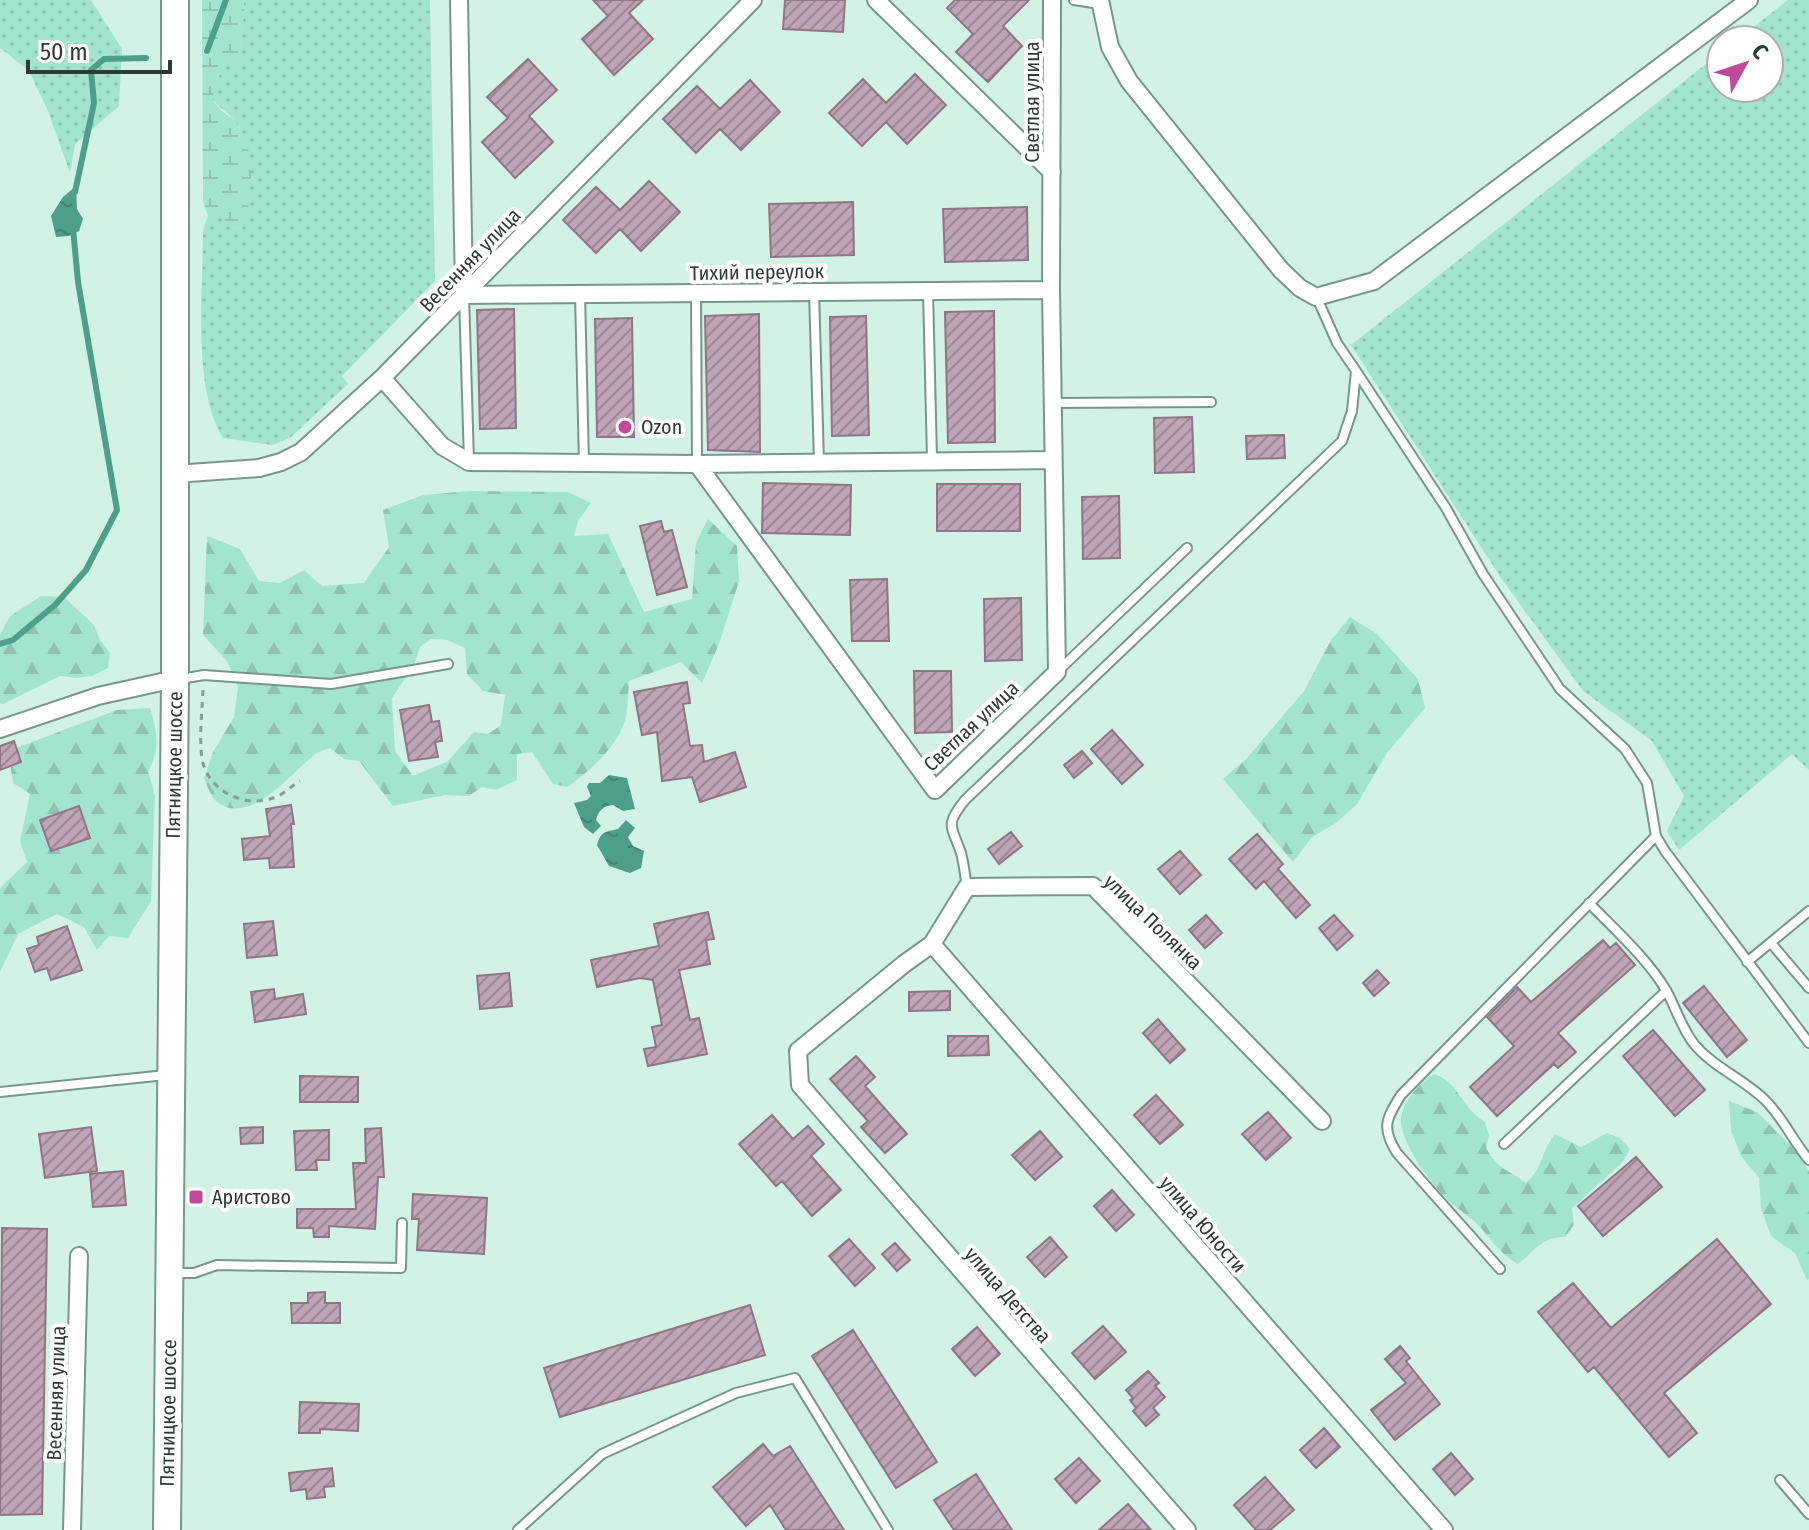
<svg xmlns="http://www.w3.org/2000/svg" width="1809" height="1530" font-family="'Fira Sans Condensed',sans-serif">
  <defs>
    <pattern id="grass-dots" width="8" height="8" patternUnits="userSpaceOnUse" patternTransform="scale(2)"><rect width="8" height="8" fill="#a2e4cd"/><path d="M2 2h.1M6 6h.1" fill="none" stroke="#8cc4b1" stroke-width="1.8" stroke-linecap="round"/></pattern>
    <pattern id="forest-firs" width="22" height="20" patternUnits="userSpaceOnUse" patternTransform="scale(2)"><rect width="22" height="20" fill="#a2e4cd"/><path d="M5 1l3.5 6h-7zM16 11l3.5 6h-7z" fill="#8cc4b1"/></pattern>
    <pattern id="wetland-marsh" width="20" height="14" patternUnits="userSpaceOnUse" patternTransform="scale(2)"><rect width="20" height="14" fill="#a2e4cd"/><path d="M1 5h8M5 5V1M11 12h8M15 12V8" fill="none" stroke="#8cc4b1"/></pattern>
    <pattern id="water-ripples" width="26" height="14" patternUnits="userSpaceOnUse" patternTransform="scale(2)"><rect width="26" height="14" fill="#4da087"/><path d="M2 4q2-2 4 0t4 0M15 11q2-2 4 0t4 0" fill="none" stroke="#40836f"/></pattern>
    <pattern id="building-hatch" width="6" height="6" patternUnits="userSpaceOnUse" patternTransform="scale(2)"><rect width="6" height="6" fill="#bfa5b5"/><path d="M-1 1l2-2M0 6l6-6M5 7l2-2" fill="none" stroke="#9c8794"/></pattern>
  </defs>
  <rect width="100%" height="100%" fill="#d2f2e6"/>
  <path fill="url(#grass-dots)" d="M0 0H91L122 49 119 106 75 144 70 173 48 111 29 71 0 48Z
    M243 0H430L435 281 342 376 348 384 290 438 272 445 223 438C192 388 203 290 203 230L208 216 222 212 228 226 241 229C249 190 257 159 236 122 232 115 219 108 213 100V86L227 61 241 63 240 38 245 9Z
    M1788 0H1809V770L1792 754 1679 850 1667 831 1684 796 1652 741 1583 691 1501 578 1351 345 1721 52V88H1769V40H1737Z"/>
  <path fill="url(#forest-firs)" fill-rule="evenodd" d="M470 491 568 492 591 503 578 521 574 536 608 534 644 612 692 599 696 543 708 519 737 546 739 581 719 644 702 683 681 662 629 681C628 694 628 708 625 720 616 749 591 769 568 787L553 784 532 752 517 754V780L496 790 482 787 469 796 445 795 393 806 359 761 344 759 330 748C324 750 317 752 313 756 292 772 249 829 216 801 211 797 207 785 204 779L213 752 234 717 238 687 227 661 203 635 207 536 240 549 259 581 280 583 304 570 322 586 364 583 389 547 383 510 423 495ZM431 639 447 640 465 648 467 674 483 691 505 695 501 725 488 734 474 732 448 761 413 776 395 751 392 698 414 665 420 647Z
    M41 596 64 597 94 625 100 640 110 653 108 668 92 676 77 678 60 676 3 704 0 703V635L10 616Z
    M1350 617 1377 634 1418 679 1425 708 1387 753 1357 804 1336 823 1312 837 1293 862 1223 779 1247 758 1304 691 1331 640Z
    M150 708C157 731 161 750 148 771L155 796 151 901 128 938 109 936 97 950 84 927 57 914 18 934 0 972V888L27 862 20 841 30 794 13 783 8 751 117 710Z
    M1434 1074C1460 1083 1461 1108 1485 1122L1489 1135 1486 1148C1500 1172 1507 1168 1526 1183 1543 1169 1541 1151 1555 1134L1581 1147 1607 1133 1620 1138 1630 1149 1622 1163 1572 1208 1574 1225 1565 1237C1540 1238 1537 1249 1518 1264 1499 1254 1490 1236 1474 1221 1463 1212 1451 1204 1441 1193 1427 1178 1403 1144 1401 1123 1400 1104 1419 1083 1434 1074Z
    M1729 1101 1757 1112 1797 1152 1809 1171V1279L1807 1280 1795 1253 1771 1236 1761 1208 1759 1178 1741 1156 1731 1130Z"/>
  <path fill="url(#wetland-marsh)" d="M202 0H243L245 9 240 38 242 63 227 62 213 86V101L223 112 235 120 248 147 251 176 247 221 241 229 227 226 222 213 208 216 203 201Z"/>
  <path fill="url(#water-ripples)" d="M76 186 77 209 83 219 79 231 69 236 56 237 51 216 63 197Z
    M609 775 627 778 635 809 623 811 613 805C603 806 599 810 596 820L601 826 593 834 584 827 574 803 587 800 591 796 587 787 589 783H600Z
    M626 820 635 828 628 837 633 846 644 851 641 868 630 873 609 866 597 845C601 831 605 832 618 829Z"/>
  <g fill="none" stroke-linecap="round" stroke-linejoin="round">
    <path stroke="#4da087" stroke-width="6" d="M207 51 226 0
      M75 192 94 103 91 70 104 59 146 58
      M0 644 13 640 55 605 86 570 117 510 78 282 73 228"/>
  </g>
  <path fill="url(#building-hatch)" stroke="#8f7685" stroke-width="2" d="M593 0H643L629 13 653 39 614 75 582 39 608 16Z
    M785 0H845L843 32 783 29Z
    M955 0H1029L1003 26 1022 46 988 82 956 52 973 34 947 8Z
    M528 59 557 90 529 116 553 142 515 178 482 142 508 118 487 97Z
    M915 74 946 105 907 144 886 122 862 146 829 113 863 79 886 103Z
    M750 80 780 112 741 150 720 129 696 153 663 119 697 86 720 109Z
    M649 181 680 212 641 251 620 229 596 253 563 220 596 187 620 210Z
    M853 202 854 255 771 257 769 204Z
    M1027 207 1028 260 945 262 943 209Z
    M514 309 516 428 480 429 477 310Z
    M994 311 995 442 948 443 945 312Z
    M759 314 760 452 708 450 705 316Z
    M866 316 869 435 832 436 830 317Z
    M632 318 634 437H597L595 319Z
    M1192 417 1194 472 1155 473 1154 418Z
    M1284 435 1285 458 1247 459 1246 436Z
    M763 483 851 485 850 535 762 533Z
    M937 484H1020V531H937Z
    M1119 496 1120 558 1083 559 1082 497Z
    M661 521 664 532 672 530 687 587 657 595 640 526Z
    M887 579 889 641H852L850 580Z
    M1021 598 1022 660 985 661 984 599Z
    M914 671H951L952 732 915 733Z
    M687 682 690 703 683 704 690 746 702 745 704 762 735 752 746 787 700 802 692 777 662 781 657 732 642 735 634 692Z
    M429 705 432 722 439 721 442 741 435 742 438 757 409 761 400 710Z
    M1112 730 1143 765 1122 784 1091 749Z
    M14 741 21 762 0 770V746Z
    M1082 751 1092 763 1074 778 1064 765Z
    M291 805 294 824H291L294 867 270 868 269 858 244 860 242 839 270 836 266 809Z
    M79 806 90 838 51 851 40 820Z
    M1011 832 1022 846 999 864 988 849Z
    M1257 834 1283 864 1278 869 1310 905 1296 918 1264 881 1256 889 1229 859Z
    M1180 851 1201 875 1180 894 1158 869Z
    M708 912 714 939 706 940 710 964 679 970 690 1020 699 1018 707 1054 648 1066 644 1049 656 1047 652 1027 662 1025 653 980 640 978 597 987 591 960 659 946 654 924Z
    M1206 915 1222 933 1205 948 1189 930Z
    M1334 915 1353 936 1337 950 1319 928Z
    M273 921 277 955 247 958 244 924Z
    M67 926 82 970 51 980 47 968 35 972 27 949 39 945 37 937Z
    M1603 940 1610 948 1616 943 1635 965 1558 1033 1576 1052 1558 1068 1554 1064 1497 1116 1470 1087 1514 1046 1487 1017 1517 987 1531 1002Z
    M1377 970 1389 983 1374 996 1363 983Z
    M509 973 512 1006 480 1009 477 976Z
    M1704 986 1747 1040 1727 1057 1683 1003Z
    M274 989 275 999 303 994 306 1014 255 1022 251 992Z
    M950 991V1010L909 1011V992Z
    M1158 1019 1185 1050 1170 1063 1143 1033Z
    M1653 1030 1705 1090 1675 1116 1623 1056Z
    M948 1036H988L989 1055 948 1056Z
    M856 1056 875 1077 865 1086 907 1134 885 1153 861 1127 868 1121 830 1079Z
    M300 1076 358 1077V1102H300Z
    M1156 1095 1183 1125 1160 1144 1134 1115Z
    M1268 1112 1291 1138 1266 1160 1242 1134Z
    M772 1115 793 1139 808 1126 824 1144 811 1156 841 1190 812 1216 782 1181 776 1186 739 1144Z
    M91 1127 97 1171 45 1178 39 1134Z
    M263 1127V1143L241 1144 240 1128Z
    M381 1128 384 1177H378L375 1229 329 1226V1237H314L313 1228H297V1209H356L353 1163H366L365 1129Z
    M329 1130V1160H316L317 1170H296L294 1131Z
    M1040 1131 1062 1157 1035 1180 1012 1155Z
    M1636 1157 1662 1187 1603 1236 1578 1206Z
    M123 1171 126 1205 93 1207 90 1174Z
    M1112 1190 1134 1215 1116 1231 1094 1206Z
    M413 1194 487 1198 484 1254 417 1250 419 1219H412Z
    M2 1228 47 1229 42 1514 0 1515Z
    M1050 1237 1067 1257 1045 1277 1027 1257Z
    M849 1239 875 1268 855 1286 829 1256Z
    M1717 1239 1771 1304 1664 1393 1697 1433 1669 1457 1594 1367 1588 1372 1538 1312 1573 1283 1611 1328Z
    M895 1243 910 1260 897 1271 882 1254Z
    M325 1292V1303H340V1323H292L291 1303H308V1293Z
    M750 1305 765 1355 560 1417 544 1368Z
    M1103 1326 1126 1352 1095 1379 1072 1353Z
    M977 1327 1000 1354 975 1376 952 1349Z
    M853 1330 937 1462 896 1488 812 1356Z
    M1400 1346 1410 1358 1406 1361 1440 1404 1395 1440 1371 1410 1406 1383 1385 1359Z
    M1148 1371 1159 1383 1155 1386 1165 1397 1153 1408 1159 1415 1146 1426 1133 1411 1136 1408 1130 1400 1133 1398 1126 1390Z
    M300 1402 359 1404 358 1431 320 1429V1433H299Z
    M1324 1428 1340 1447 1316 1468 1300 1450Z
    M763 1444 773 1456 790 1446 844 1530H786L770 1505 746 1526 713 1487Z
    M1451 1453 1473 1479 1455 1495 1433 1469Z
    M1079 1458 1100 1481 1076 1503 1055 1479Z
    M332 1468 334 1486 324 1487 325 1497 307 1499 306 1489 291 1491 289 1473Z
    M976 1474 1012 1530H954L934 1500Z
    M1265 1477 1294 1510 1270 1530H1256L1234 1505Z
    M1128 1504 1151 1530H1099Z"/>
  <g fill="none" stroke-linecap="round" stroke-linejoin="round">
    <defs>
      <path id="lane" d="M1074 0 1100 4
        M928 290 932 460
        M814 291 819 462
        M696 293 697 464
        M580 294 584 464
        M464 295 469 462
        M1356 371 1446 508 1483 574 1560 689 1625 749 1647 783 1656 836 1665 851 1809 1043
        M1053 403 1211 402
        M1058 671 1187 548
        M180 679 204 675 331 684 448 664
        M967 887C965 876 964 864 961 853 952 826 944 826 965 800L1342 441 1352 411 1356 371 1337 343 1317 298
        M1589 903C1615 930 1646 957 1666 990 1676 1008 1681 1027 1694 1044 1714 1068 1744 1079 1766 1101 1783 1118 1793 1141 1809 1160
        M1771 943 1809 988
        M1747 962 1809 911
        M0 1092 166 1075
        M1504 1144 1666 991
        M1500 1269 1397 1153C1381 1128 1386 1119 1401 1095L1656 836
        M174 1273H194L217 1265 401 1268 402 1223
        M1780 1480 1809 1514
        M518 1530 602 1454 736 1393 795 1378 888 1530"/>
      <path id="street" d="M459 0 464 295 1051 290
        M876 0 1052 172
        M1100 0 1110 47 1129 81 1281 270 1300 288 1316 297 1374 281 1749 0
        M382 378 442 446 469 462 697 464 935 790 1057 672 1051 290 1052 0
        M697 464 1053 460
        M175 474 259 468 281 462 301 452 382 378 753 0
        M0 729 98 696 175 679
        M932 944 1444 1530
        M72 1530 79 1256
        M1187 1530 800 1085 798 1051 904 964 932 944 967 887 1093 886 1322 1121"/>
      <path id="primary" d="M167 1530 175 679V0"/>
    </defs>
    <use href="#lane" stroke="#78968b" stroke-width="12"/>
    <use href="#street" stroke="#78968b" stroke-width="20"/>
    <use href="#primary" stroke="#78968b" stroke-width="30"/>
    <path stroke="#859d94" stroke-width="3" stroke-dasharray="6 6" stroke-linecap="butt" d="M203 690C202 713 199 736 202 759 208 793 249 811 280 795 287 791 293 785 300 781"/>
    <use href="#lane" stroke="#fff" stroke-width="8"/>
    <use href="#street" stroke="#fff" stroke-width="16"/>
    <use href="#primary" stroke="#fff" stroke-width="26"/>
  </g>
  <g fill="#c1499d" stroke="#fff" stroke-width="3">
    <circle cx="625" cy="427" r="8"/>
    <rect x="188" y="1189" width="16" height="16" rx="4"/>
  </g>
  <g text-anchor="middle" stroke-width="8" stroke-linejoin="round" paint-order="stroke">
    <g font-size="20" fill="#2d3a35" stroke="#fff">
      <text transform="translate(1032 102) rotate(-90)" y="7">Светлая улица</text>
      <text transform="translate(470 260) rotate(-46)" y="7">Весенняя улица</text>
      <text transform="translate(757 272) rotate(-1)" y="7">Тихий переулок</text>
      <text transform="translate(971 726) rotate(-43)" y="7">Светлая улица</text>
      <text transform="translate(174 765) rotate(-89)" y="7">Пятницкое шоссе</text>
      <text transform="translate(1153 922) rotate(44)" y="7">улица Полянка</text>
      <text transform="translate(1203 1224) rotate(49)" y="7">улица Юности</text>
      <text transform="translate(1008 1295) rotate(49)" y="7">улица Детства</text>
      <text transform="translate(56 1393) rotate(-88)" y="7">Весенняя улица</text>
      <text transform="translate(168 1413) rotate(-89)" y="7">Пятницкое шоссе</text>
    </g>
    <g font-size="20" fill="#2d3a35" stroke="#fff" text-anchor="start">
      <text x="641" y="434">Ozon</text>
      <text x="212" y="1204">Аристово</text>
    </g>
  </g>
  <g transform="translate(1745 64) rotate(50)"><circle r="38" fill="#ffffff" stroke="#abb0ae" stroke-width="2"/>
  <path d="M0-6L14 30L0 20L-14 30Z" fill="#c1499d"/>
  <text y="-12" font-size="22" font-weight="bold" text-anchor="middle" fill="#2d3a35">С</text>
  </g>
  <path d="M28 60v12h142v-12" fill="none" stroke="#2d3a35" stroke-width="4"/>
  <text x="40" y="60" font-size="24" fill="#2d3a35" stroke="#ffffff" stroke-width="6" paint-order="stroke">50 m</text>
</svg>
